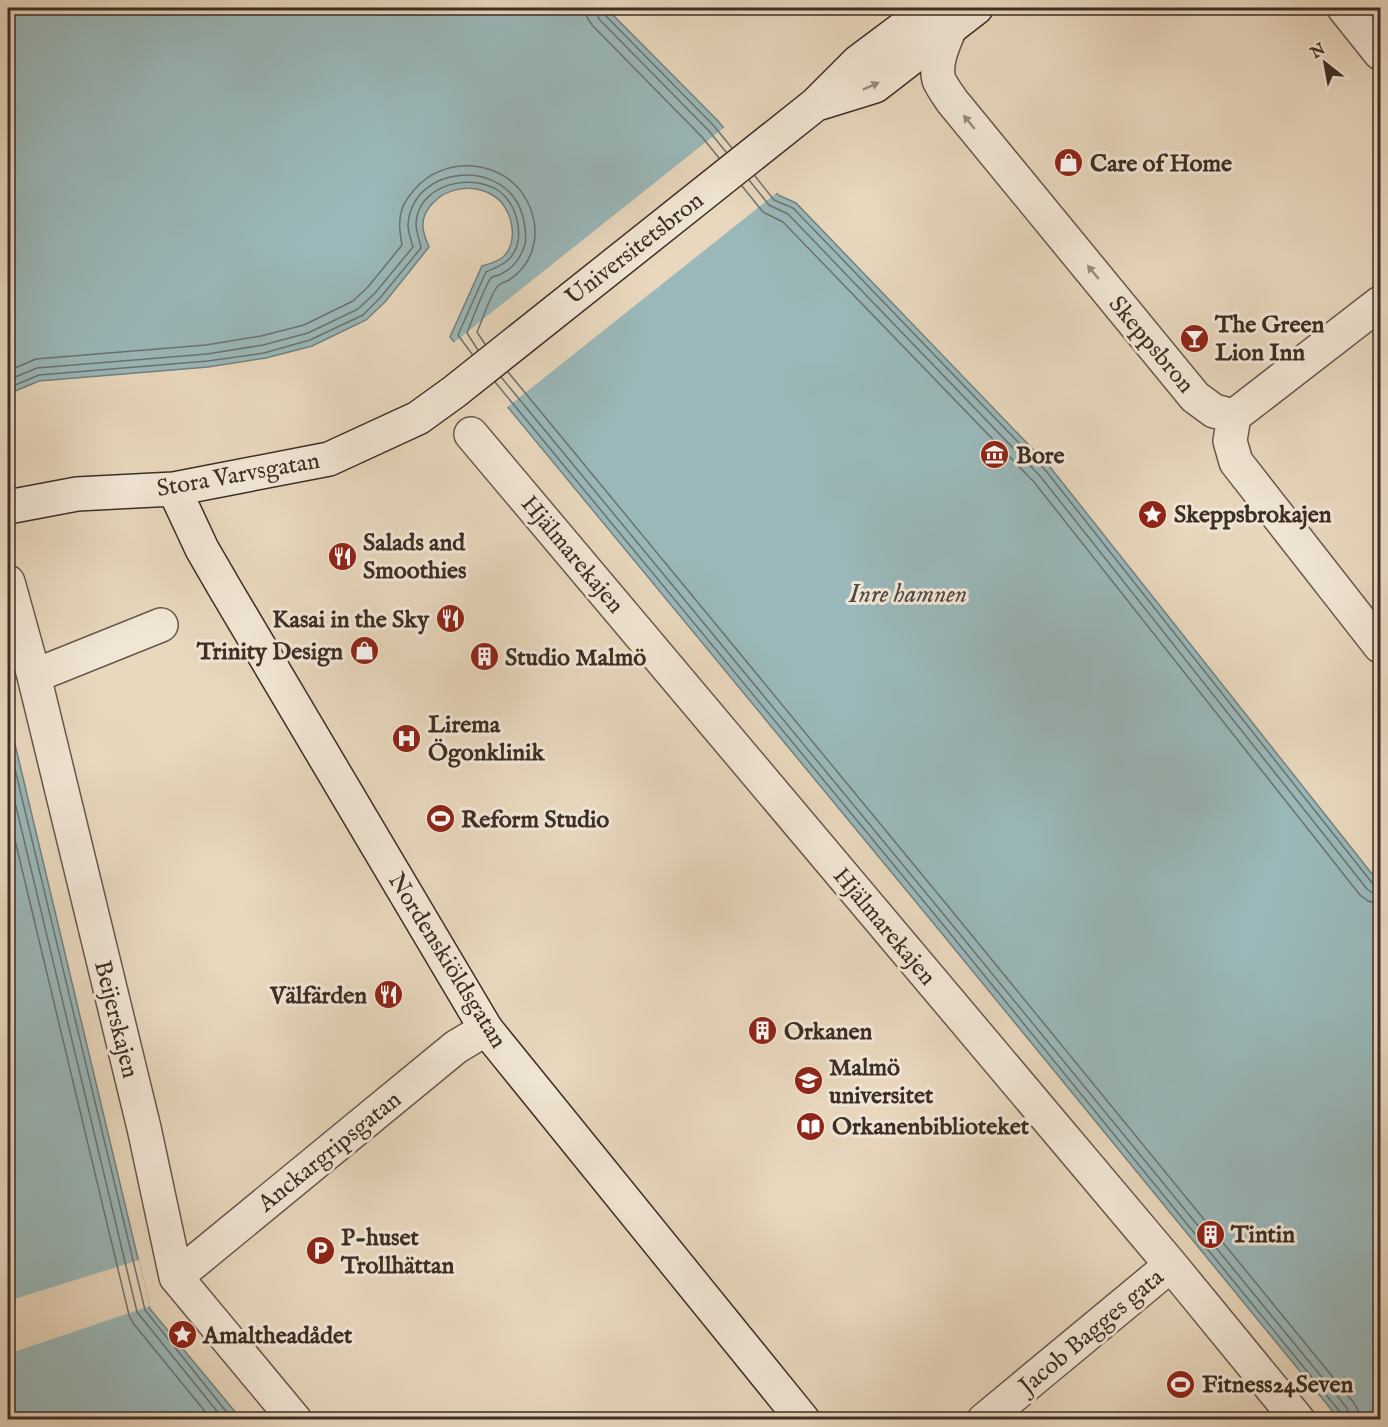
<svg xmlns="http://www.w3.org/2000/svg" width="1388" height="1427" font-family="'IM FELL English',serif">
  <rect width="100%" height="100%" fill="#e9d8be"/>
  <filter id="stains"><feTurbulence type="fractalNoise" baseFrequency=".00333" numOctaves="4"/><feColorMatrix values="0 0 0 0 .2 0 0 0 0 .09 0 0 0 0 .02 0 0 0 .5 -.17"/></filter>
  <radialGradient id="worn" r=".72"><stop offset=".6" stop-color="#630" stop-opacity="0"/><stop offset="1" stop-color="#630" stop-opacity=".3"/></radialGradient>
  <path fill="#9ab8ba" stroke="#74817f" stroke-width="1.5" d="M8 8H606L719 122 778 195 796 203 1050 467 1380 884V1419H1339L935 925 450 337 482 266C489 264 497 262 503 257 520 242 512 207 494 196 474 183 446 187 431 205 419 219 422 231 429 247L385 302 366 320 312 346 266 358 208 367 39 381 8 394Z
    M8 715 150 1309 241 1419H8Z"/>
  <path fill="#e9d8be" d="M726 126 779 191 505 409 452 344Z
    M139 1260 150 1306 8 1354V1301Z"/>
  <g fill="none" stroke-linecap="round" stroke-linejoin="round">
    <path stroke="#6b7370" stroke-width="1.5" d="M586 8 587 17 592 25 702 137 719 158
      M595 8 599 19 709 131 726 152
      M602 8 604 14 714 126 732 148
      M755 176 774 200 793 208 1046 471 1373 884 1380 887
      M749 180 769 205 788 214 1040 476 1367 889 1374 894 1380 895
      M742 186 763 212 783 222 1034 482 1360 895 1368 901 1380 904
      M8 371 36 359 206 345 261 336 304 325 353 301 368 287 402 245C400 233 398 222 402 209 404 202 409 196 414 190 443 155 503 158 526 199 533 212 537 228 534 243 531 259 523 271 509 280 506 282 500 283 498 286 491 292 482 322 477 332L485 344
      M508 372 952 911 1354 1403 1358 1410 1359 1420
      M501 377 945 916 1347 1408 1350 1420
      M8 380 37 368 207 354 263 345 308 333 358 309 375 293 413 247C411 239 408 233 408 225 412 163 508 157 523 217 525 226 527 235 525 244 521 258 513 269 499 275 497 276 493 276 491 278 485 285 471 323 467 333L478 350
      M495 382 940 921 1341 1413 1343 1420
      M8 388 39 375 208 361 264 353 310 340 363 315 380 298 421 248C419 236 414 229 417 216 425 183 473 173 499 191 518 205 526 240 510 258 503 266 494 268 486 272L458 335 472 354
      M8 740 145 1310 233 1420
      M8 773 137 1312 224 1420
      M8 811 129 1315 133 1323 212 1420"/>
    <defs>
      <path id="street" d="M1344 8 1380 53
        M950 28C944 43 934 63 939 80 942 87 948 95 952 101L1195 397 1214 411 1234 416
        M1234 416 1230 441 1236 462 1380 646
        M1234 416 1380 303
        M471 434 1171 1265 1298 1420
        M8 582 34 676 144 1128 176 1277 295 1420
        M34 676 161 625
        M176 1277 456 1047 486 1029
        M984 1420 1171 1265"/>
      <path id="secondary" d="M820 103 875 86 976 8
        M174 489 202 549 224 587 486 1029 803 1420
        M8 507 77 494 174 489 329 459 418 418 454 392 816 104 858 62 930 8"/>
    </defs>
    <use href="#street" stroke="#67584c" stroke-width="36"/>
    <use href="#secondary" stroke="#3c2e26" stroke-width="36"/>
    <use href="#street" stroke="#f1e6d5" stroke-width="33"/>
    <use href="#secondary" stroke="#f1e6d5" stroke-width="33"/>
  </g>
  <defs><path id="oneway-solid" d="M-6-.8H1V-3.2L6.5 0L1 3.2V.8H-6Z" transform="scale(1.5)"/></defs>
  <g fill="#968a7e">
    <use href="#oneway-solid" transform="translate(871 86) rotate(-24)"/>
    <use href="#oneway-solid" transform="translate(969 122) rotate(-129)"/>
    <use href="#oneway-solid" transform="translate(1093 272) rotate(-129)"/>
  </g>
  <defs>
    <symbol id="shop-disc" viewBox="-11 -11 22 22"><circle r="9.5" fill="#8f2418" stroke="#f1e6d5"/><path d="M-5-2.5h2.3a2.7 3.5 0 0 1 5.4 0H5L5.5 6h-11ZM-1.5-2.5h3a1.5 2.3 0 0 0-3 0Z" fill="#fff"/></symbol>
    <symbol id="bar-disc" viewBox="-11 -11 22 22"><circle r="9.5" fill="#8f2418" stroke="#f1e6d5"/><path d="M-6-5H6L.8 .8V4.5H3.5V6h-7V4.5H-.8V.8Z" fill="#fff"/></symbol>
    <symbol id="museum-disc" viewBox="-11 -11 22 22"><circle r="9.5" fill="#8f2418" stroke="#f1e6d5"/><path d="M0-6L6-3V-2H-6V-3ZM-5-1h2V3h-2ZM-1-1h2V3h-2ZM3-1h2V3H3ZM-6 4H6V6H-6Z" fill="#fff"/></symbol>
    <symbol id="sight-disc" viewBox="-11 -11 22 22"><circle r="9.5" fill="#8f2418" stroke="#f1e6d5"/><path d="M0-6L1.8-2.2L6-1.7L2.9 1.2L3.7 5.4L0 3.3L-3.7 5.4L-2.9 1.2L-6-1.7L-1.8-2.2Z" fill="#fff"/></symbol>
    <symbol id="restaurant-disc" viewBox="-11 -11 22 22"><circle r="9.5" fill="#8f2418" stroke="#f1e6d5"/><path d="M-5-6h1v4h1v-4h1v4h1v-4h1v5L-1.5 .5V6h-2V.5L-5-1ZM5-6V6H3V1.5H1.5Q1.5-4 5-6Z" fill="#fff"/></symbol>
    <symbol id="building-disc" viewBox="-11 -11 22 22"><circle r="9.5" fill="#8f2418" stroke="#f1e6d5"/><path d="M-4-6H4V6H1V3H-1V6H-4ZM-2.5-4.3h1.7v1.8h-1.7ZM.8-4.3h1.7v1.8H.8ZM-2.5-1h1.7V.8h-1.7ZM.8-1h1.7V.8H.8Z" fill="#fff"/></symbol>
    <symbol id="hospital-disc" viewBox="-11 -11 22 22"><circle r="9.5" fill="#8f2418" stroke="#f1e6d5"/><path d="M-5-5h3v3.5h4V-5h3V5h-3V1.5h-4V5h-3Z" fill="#fff"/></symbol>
    <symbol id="stadium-disc" viewBox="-11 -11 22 22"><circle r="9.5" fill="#8f2418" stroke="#f1e6d5"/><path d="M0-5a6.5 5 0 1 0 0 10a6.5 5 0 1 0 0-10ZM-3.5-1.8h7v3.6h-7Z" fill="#fff"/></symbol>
    <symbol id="university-disc" viewBox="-11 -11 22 22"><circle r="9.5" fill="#8f2418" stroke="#f1e6d5"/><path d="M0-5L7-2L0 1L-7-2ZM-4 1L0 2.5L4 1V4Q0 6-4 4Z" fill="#fff"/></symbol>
    <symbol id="library-disc" viewBox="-11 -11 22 22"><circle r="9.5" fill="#8f2418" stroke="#f1e6d5"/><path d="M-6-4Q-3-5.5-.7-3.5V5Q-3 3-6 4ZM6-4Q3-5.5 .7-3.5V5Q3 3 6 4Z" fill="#fff"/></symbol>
    <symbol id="parking-disc" viewBox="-11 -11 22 22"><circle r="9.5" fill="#8f2418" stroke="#f1e6d5"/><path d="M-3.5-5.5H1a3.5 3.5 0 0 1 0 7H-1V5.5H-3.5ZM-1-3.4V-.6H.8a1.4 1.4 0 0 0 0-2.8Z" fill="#fff"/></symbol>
  </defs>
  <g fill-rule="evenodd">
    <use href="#shop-disc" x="1052" y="146" width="33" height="33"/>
    <use href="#bar-disc" x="1178" y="322" width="33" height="33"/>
    <use href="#museum-disc" x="978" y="438" width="33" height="33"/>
    <use href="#sight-disc" x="1136" y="498" width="33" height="33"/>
    <use href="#restaurant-disc" x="326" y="540" width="33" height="33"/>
    <use href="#restaurant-disc" x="434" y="602" width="33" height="33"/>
    <use href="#shop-disc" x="348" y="634" width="33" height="33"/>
    <use href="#building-disc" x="468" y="640" width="33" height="33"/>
    <use href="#hospital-disc" x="390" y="722" width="33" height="33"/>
    <use href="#stadium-disc" x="424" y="802" width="33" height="33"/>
    <use href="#restaurant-disc" x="372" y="978" width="33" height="33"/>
    <use href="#building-disc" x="746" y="1014" width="33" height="33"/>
    <use href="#university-disc" x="792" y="1064" width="33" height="33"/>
    <use href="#library-disc" x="794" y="1110" width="33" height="33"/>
    <use href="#building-disc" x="1194" y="1218" width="33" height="33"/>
    <use href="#parking-disc" x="304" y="1234" width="33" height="33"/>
    <use href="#sight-disc" x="166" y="1318" width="33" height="33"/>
    <use href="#stadium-disc" x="1164" y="1368" width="33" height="33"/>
  </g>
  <g text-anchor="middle" stroke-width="6" stroke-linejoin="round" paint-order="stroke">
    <g font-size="24" font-weight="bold" fill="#3c2e26" stroke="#f1e6d5" text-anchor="start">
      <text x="1090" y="171">Care of Home</text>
      <text x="1215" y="332">The Green<tspan x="1215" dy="28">Lion Inn</tspan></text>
      <text x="1016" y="463">Bore</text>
      <text x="1174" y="522">Skeppsbrokajen</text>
      <text x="363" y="550">Salads and<tspan x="363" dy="28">Smoothies</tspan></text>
      <text x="429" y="627" text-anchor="end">Kasai in the Sky</text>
      <text x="343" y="659" text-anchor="end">Trinity Design</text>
      <text x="505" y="665">Studio Malmö</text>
      <text x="428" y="732">Lirema<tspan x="428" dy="28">Ögonklinik</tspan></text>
      <text x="461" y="827">Reform Studio</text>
      <text x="367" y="1003" text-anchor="end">Välfärden</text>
      <text x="784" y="1039">Orkanen</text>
      <text x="829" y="1075">Malmö<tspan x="829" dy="28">universitet</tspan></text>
      <text x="832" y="1134">Orkanenbiblioteket</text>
      <text x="1231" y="1242">Tintin</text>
      <text x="341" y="1245">P-huset<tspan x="341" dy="28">Trollhättan</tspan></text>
      <text x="203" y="1343">Amaltheadådet</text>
      <text x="1202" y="1392">Fitness24Seven</text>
    </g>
    <g font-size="24" fill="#3c2e26" stroke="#f1e6d5">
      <text transform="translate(634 248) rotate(-38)" y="8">Universitetsbron</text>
      <text transform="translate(1152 344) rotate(50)" y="8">Skeppsbron</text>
      <text transform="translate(238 474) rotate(-10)" y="8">Stora Varvsgatan</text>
      <text transform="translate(573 554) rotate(50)" y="8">Hjälmarekajen</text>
      <text transform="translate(885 926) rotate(50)" y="8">Hjälmarekajen</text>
      <text transform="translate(448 960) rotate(58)" y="8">Nordenskiöldsgatan</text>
      <text transform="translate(117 1019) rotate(76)" y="8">Beijerskajen</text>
      <text transform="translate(329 1151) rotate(-39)" y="8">Anckargripsgatan</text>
      <text transform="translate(1091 1331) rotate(-40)" y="8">Jacob Bagges gata</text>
    </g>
    <g font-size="26" font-style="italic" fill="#4f4a44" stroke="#f1e6d5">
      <text x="908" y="602">Inre hamnen</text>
    </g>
  </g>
  <rect width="1388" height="1427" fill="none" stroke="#e9d8be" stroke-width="30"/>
  <rect x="9" y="9" width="1370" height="1409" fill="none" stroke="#3c2e26" stroke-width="3"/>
  <rect x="15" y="15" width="1358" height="1397" fill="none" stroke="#3c2e26" stroke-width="1.5"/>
  <g transform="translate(1325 63) rotate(329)" stroke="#f1e6d5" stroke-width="4.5" paint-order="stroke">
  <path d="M0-4.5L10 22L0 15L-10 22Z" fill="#3c2e26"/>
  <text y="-9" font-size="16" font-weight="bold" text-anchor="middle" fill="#3c2e26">N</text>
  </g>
  <rect width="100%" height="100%" filter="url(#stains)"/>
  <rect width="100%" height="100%" fill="url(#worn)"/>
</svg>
